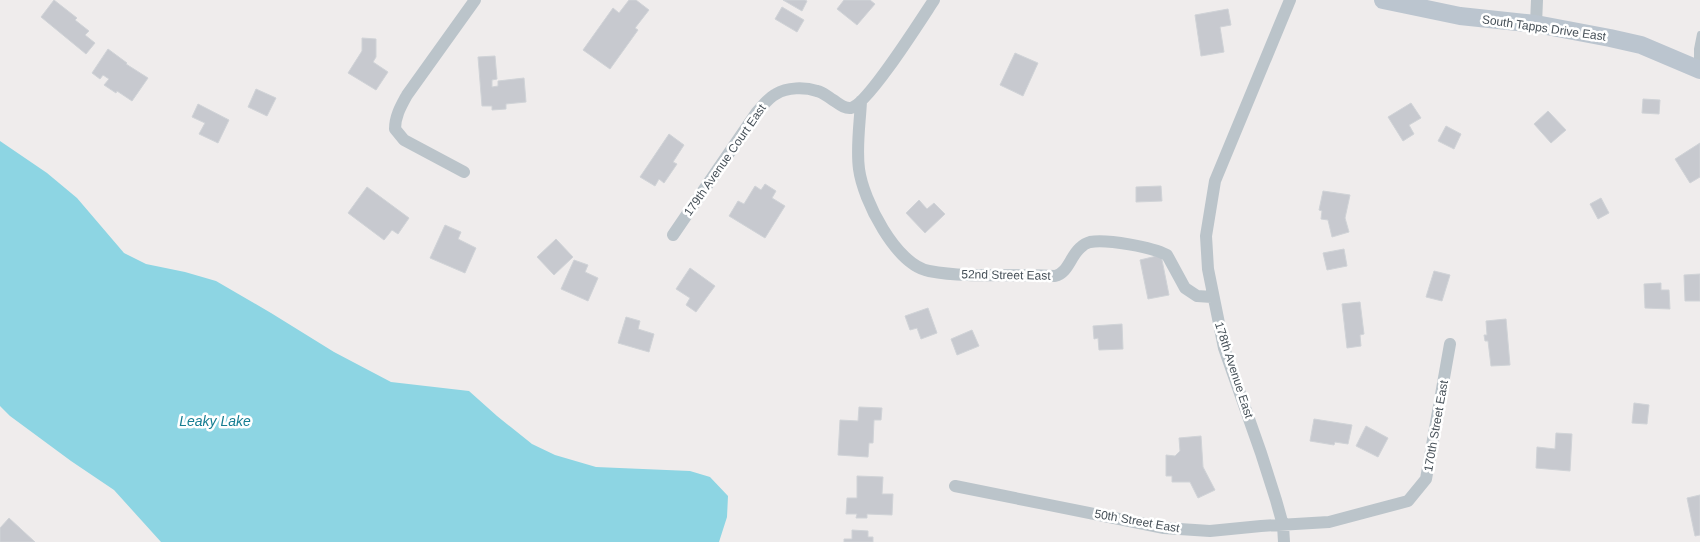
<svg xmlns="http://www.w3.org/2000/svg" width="1700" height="542" font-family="Helvetica,sans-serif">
  <rect width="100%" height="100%" fill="#efecec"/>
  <path fill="#8dd5e3" d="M0 141 47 173 77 198 124 253 146 264 185 272 216 281 271 313 334 352 391 382 469 391 497 416 532 444 555 455 596 467 690 471 710 477 728 496 727 517 719 542H161L114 490 71 461 10 416 0 406Z"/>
  <path fill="#c7c9cf" stroke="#d0d3d7" d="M54 0 77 18 75 20 89 31 85 35 95 43 86 54 41 17Z
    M629 0H636L649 10 635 28 638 30 610 69 583 50 613 8 619 13Z
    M783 0H805L807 1 802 11Z
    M844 0H870L875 4 857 25 837 9Z
    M782 7 804 20 797 32 775 19Z
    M1228 9 1231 25 1220 27 1224 52 1201 56 1195 15Z
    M362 38 376 39V57L373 62 388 72 376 90 348 73 362 51Z
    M108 49 127 63 126 64 148 78 132 101 117 91 116 93 104 85 109 79 103 75 100 79 92 73Z
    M1015 53 1038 63 1023 96 1000 85Z
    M495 56 497 79 492 80V87L498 86V81L524 78 526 102 506 104V109L492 110V106H482L478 57Z
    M256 89 276 98 267 116 248 107Z
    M1643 99 1660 100 1659 114 1642 113Z
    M1411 103 1421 118 1409 125 1414 134 1403 141 1388 117Z
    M198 104 229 120 218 143 199 134 205 123 192 117Z
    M1548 111 1566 130 1551 143 1534 124Z
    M1446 126 1461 134 1454 149 1438 141Z
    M669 134 684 145 673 162 677 164 664 183 659 179 655 186 640 177Z
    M1700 143V177L1690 183 1675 159Z
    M765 184 776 191 772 198 785 206 765 238 729 216 738 201 744 204 755 186 761 190Z
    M1161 186 1162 201 1136 202V187Z
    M367 187 409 218 398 234 392 230 384 240 348 213Z
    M1323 191 1350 195 1345 218 1349 232 1332 237 1328 220 1321 219 1322 211 1319 210Z
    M1601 198 1609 213 1598 219 1590 204Z
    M919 200 927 209 934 203 945 214 925 233 906 213Z
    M445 225 461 232 458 239 476 248 465 273 430 258Z
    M556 239 573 257 554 275 537 257Z
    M1344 249 1347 266 1327 270 1323 253Z
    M1161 255 1169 295 1148 299 1140 260Z
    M574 260 588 265 585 272 598 278 588 301 561 289Z
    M690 268 715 286 696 312 686 305 690 298 676 289Z
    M1434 271 1450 275 1442 301 1426 297Z
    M1700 274V301H1685L1684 275Z
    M1661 283V290H1669L1670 309 1645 308 1644 284Z
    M1360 302 1364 334 1360 335 1361 346 1347 348 1342 304Z
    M928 308 937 333 921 339 917 328 910 330 905 316Z
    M626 317 640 321 638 329 654 334 649 352 618 343Z
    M1506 319 1510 365 1491 366 1488 341H1485L1484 335H1487L1486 321Z
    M1122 324 1123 349 1099 350 1098 338 1094 339 1093 326Z
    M972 330 979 346 957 355 951 339Z
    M1634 403 1649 405 1647 424 1632 423Z
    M859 407 882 408 881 420H874L873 443H869L868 457 838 455 840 420 858 421Z
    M1314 419 1352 425 1348 444 1335 442 1334 445 1310 441Z
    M1366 426 1388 438 1378 457 1356 446Z
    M1556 433 1572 434 1570 471 1536 468 1537 447 1555 449Z
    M1201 436 1203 467 1215 490 1198 498 1190 482H1172V476H1166V455L1175 456 1180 451 1179 438Z
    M857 476 883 477 882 494H893L892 515 867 514V518H856L857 514H846L847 498H857Z
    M1700 495V535L1695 536 1687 498Z
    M9 518 35 542H0V528Z
    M852 530 868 531V537H873V542H844V539H852Z"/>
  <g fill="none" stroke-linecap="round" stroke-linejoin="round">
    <path stroke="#bbc4ca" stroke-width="6" d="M1697 68V49L1700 34"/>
    <path stroke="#bbc4ca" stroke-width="12" d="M1536 24 1537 0
      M861 101C860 123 856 147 859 169 863 200 896 265 929 271 972 279 1012 273 1055 276 1068 273 1070 257 1080 248 1083 245 1086 243 1090 242 1107 239 1152 247 1167 255L1185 288 1197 296 1212 297
      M464 172 404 140 395 129C395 116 401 106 407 95L475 0
      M673 235 757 112C763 106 768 98 776 94 787 87 805 87 817 91 823 92 828 97 833 100 838 103 844 109 851 108 868 104 922 18 934 0
      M955 486 1164 528 1210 531 1261 526 1329 522 1408 501 1426 479 1450 344
      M1284 542 1283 525 1276 500 1261 453 1224 348 1208 269 1206 236 1215 181 1290 0"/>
    <path stroke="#bbc5cf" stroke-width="18" d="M1383 0 1460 16 1536 24 1610 38 1641 45 1700 70"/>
  </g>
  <g text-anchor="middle" stroke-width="5" stroke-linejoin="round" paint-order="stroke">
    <g font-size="12" fill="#465058" stroke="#fff">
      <text transform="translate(1544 28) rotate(8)" y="4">South Tapps Drive East</text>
      <text transform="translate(725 160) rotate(-55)" y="4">179th Avenue Court East</text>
      <text transform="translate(1006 275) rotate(1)" y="4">52nd Street East</text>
      <text transform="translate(1234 370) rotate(72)" y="4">178th Avenue East</text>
      <text transform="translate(1436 426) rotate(-80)" y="4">170th Street East</text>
      <text transform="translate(1137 521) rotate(10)" y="4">50th Street East</text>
    </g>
    <g font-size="14" font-style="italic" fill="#177e92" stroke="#fff">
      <text x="215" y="426">Leaky Lake</text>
    </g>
  </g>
</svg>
